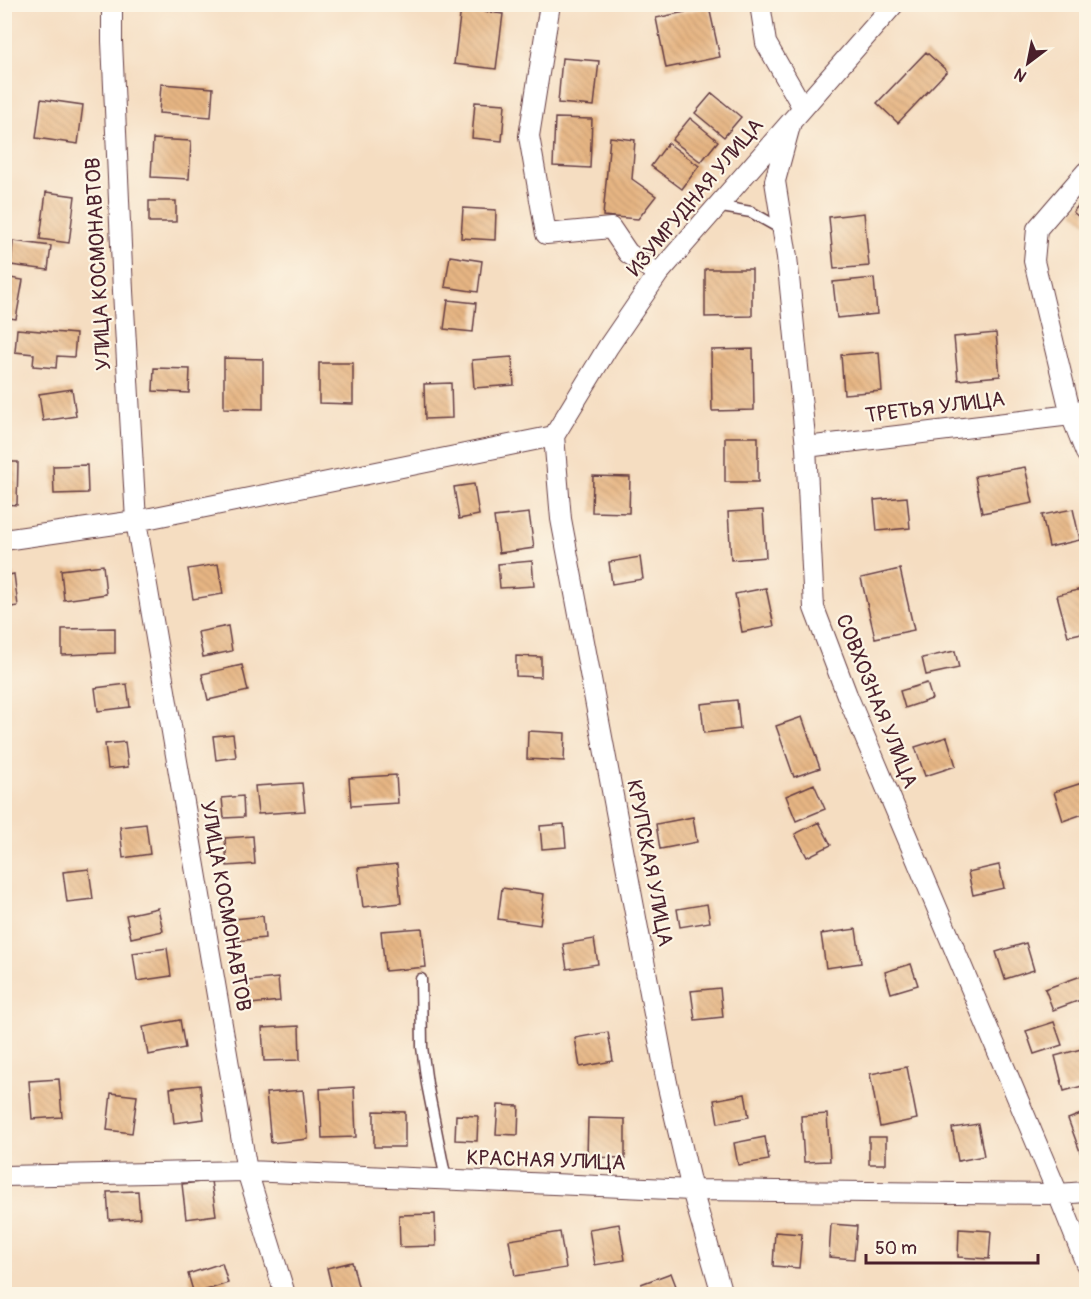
<svg xmlns="http://www.w3.org/2000/svg" width="1091" height="1299" font-family="Pangolin,sans-serif">
  <defs>
    <pattern id="building-back-hatch" width="6" height="6" patternUnits="userSpaceOnUse" patternTransform="scale(1.5)"><rect width="6" height="6" fill="#e6b583"/><path d="M-1 5l2 2M0 0l6 6M5-1l2 2" fill="none" stroke="#c79b71"/></pattern>
  </defs>
  <rect width="100%" height="100%" fill="#fcf5e5"/>
  <filter id="ink" filterUnits="userSpaceOnUse"><feTurbulence type="fractalNoise" baseFrequency=".0167" numOctaves="2"/><feDisplacementMap in="SourceGraphic" scale="12" xChannelSelector="R" yChannelSelector="G"/><feConvolveMatrix kernelMatrix="1 2 1 2 8 2 1 2 1" color-interpolation-filters="sRGB"/></filter>
  <filter id="wash" filterUnits="userSpaceOnUse"><feTurbulence type="fractalNoise" baseFrequency=".008" numOctaves="4" result="noise"/><feDisplacementMap in="SourceGraphic" scale="24" xChannelSelector="R" yChannelSelector="G"/><feGaussianBlur stdDeviation="1.35" result="paint"/><feColorMatrix in="noise" values="0 0 0 0 0 0 0 0 0 0 0 0 0 0 0 0 0 1.4 0 .05"/><feComposite in="paint" operator="in"/></filter>
  <g filter="url(#wash)">
    <rect width="100%" height="100%" fill="#f5ddc1"/>
    <g id="blocks">
      <path fill="url(#building-back-hatch)" d="M709 7 720 57 666 68 656 18Z
        M461 8 503 14 496 69 454 64Z
        M926 52 947 71 898 123 877 103Z
        M562 58 599 61 594 106 558 103Z
        M161 84 213 88 211 117 159 113Z
        M712 93 741 117 724 137 695 113Z
        M41 99 83 105 78 144 36 138Z
        M475 102 505 104 502 141 472 138Z
        M555 118 592 119 590 168 553 166Z
        M690 118 718 141 701 162 672 140Z
        M610 137 635 140 632 179 656 196 638 219 603 216Z
        M153 139 191 141 189 179 151 177Z
        M668 143 699 166 682 189 651 166Z
        M46 192 75 196 69 243 40 239Z
        M1086 196V223L1073 212Z
        M149 201H176V222H149Z
        M463 208 496 210 495 240 461 238Z
        M864 213 869 266 834 269 829 217Z
        M13 241 51 246 48 270 11 265Z
        M450 256 482 261 478 292 445 287Z
        M705 269H752V316L705 317Z
        M4 277 23 280 16 319 4 317Z
        M874 278 877 314 837 318 833 282Z
        M448 300 476 303 473 332 444 329Z
        M17 329 76 334 74 357 57 356 56 368 33 366 34 354 15 352Z
        M996 333 1000 376 958 380 954 337Z
        M753 349 754 410 712 411 711 350Z
        M879 352 882 391 844 394 841 355Z
        M512 357 514 385 474 388 472 360Z
        M224 358 263 359V409L224 408Z
        M319 363H353V404L319 403Z
        M154 368 190 369 189 393 153 391Z
        M451 383 452 418 425 419 424 384Z
        M72 389 76 416 43 421 39 394Z
        M725 437H758V482H725Z
        M5 462H18L17 505 5 504Z
        M87 465 88 493 54 494 53 466Z
        M1025 467 1033 503 982 513 975 476Z
        M593 476 630 477 629 513 592 512Z
        M474 484 479 515 459 519 454 487Z
        M907 497 910 528 877 531 874 500Z
        M1073 509 1080 540 1049 547 1042 515Z
        M763 510 766 557 731 560 728 512Z
        M529 513 534 548 499 553 494 517Z
        M640 557 643 579 612 584 609 562Z
        M532 561 534 586 500 588 498 564Z
        M218 564 223 594 193 599 188 569Z
        M103 565 106 594 64 600 61 570Z
        M900 569 914 630 875 638 861 578Z
        M14 574 18 606 4 608V576Z
        M766 588 774 626 742 632 735 594Z
        M1086 588V632L1068 636 1057 595Z
        M228 626 232 651 203 657 198 632Z
        M115 628V653L62 655V629Z
        M955 651 959 668 926 675 922 658Z
        M516 656 541 657V677L516 676Z
        M242 665 248 691 208 700 202 674Z
        M927 683 932 699 905 708 900 691Z
        M127 684 130 707 98 711 95 688Z
        M737 700 740 729 704 733 701 704Z
        M802 717 820 768 794 777 776 726Z
        M528 731 565 733 564 761 527 759Z
        M233 734 236 757 216 760 213 736Z
        M947 737 956 766 925 776 915 747Z
        M125 742 128 767 108 769 105 744Z
        M396 775 398 803 351 806 349 778Z
        M1085 782 1086 787V813L1063 821 1054 792Z
        M302 783 305 811 258 814 255 786Z
        M814 784 825 809 796 821 786 796Z
        M243 796 244 817 224 818 222 798Z
        M693 817 697 842 660 849 656 824Z
        M819 822 831 845 807 857 795 834Z
        M146 824 150 854 123 858 120 827Z
        M564 824 566 847 542 849 540 826Z
        M253 836 255 864 227 866 225 838Z
        M397 864 401 903 363 907 358 868Z
        M999 865 1004 888 973 895 968 872Z
        M89 869 93 899 67 902 63 872Z
        M502 888 544 894 540 925 498 919Z
        M707 904 710 922 680 927 677 909Z
        M158 908 163 931 131 938 126 915Z
        M263 916 265 938 236 941 234 919Z
        M422 928 426 967 385 971 381 931Z
        M856 929 861 963 826 968 821 934Z
        M594 939 598 964 567 969 563 944Z
        M1026 943 1034 970 1005 979 996 952Z
        M167 948 171 976 137 981 133 953Z
        M911 964 918 985 891 993 885 972Z
        M1081 976 1086 989V998L1053 1010 1045 989Z
        M278 978 280 1001 250 1004 248 981Z
        M720 988 723 1017 695 1020 691 991Z
        M180 1020 185 1048 148 1055 143 1027Z
        M1054 1022 1062 1045 1034 1054 1026 1031Z
        M299 1026 300 1060 264 1061 262 1028Z
        M608 1032 613 1061 580 1067 575 1038Z
        M1085 1048 1086 1055V1085L1064 1091 1055 1056Z
        M907 1067 917 1119 880 1127 870 1074Z
        M59 1079 62 1117 32 1119 29 1081Z
        M200 1085 204 1119 174 1123 170 1088Z
        M354 1087 356 1137 322 1138 320 1089Z
        M303 1090 308 1139 271 1143 266 1093Z
        M111 1093 137 1096 132 1133 107 1130Z
        M745 1094 749 1117 718 1123 714 1100Z
        M498 1105 519 1106 518 1135 496 1134Z
        M374 1111 405 1112V1147H374Z
        M1086 1112V1156L1082 1157 1068 1119Z
        M827 1114 830 1161 804 1162 801 1116Z
        M456 1115 478 1116 477 1141 455 1140Z
        M588 1118 625 1119V1158L587 1157Z
        M978 1124 984 1156 958 1161 952 1128Z
        M765 1137 769 1160 738 1165 734 1143Z
        M869 1137H886V1164H869Z
        M211 1181 216 1215 186 1219 182 1184Z
        M138 1191 140 1218 109 1220 107 1192Z
        M435 1214 436 1246 400 1247 399 1215Z
        M619 1224 625 1260 595 1265 589 1229Z
        M831 1224 857 1226 854 1259 829 1257Z
        M959 1229 991 1231 989 1259 958 1257Z
        M560 1232 566 1268 515 1276 509 1240Z
        M775 1232 802 1234 799 1268 773 1266Z
        M352 1262 360 1294H333L327 1268Z
        M222 1263 228 1283 194 1294 188 1274Z
        M671 1273 679 1294H645L641 1284Z"/>
    </g>
  </g>
  <g filter="url(#ink)">
    <use href="#blocks" fill-opacity="0" stroke="#643c42" stroke-width="1.5"/>
    <g fill="none" stroke-linecap="round" stroke-linejoin="round">
      <defs>
        <path id="service" d="M716 206 751 212 783 230
          M421 979 422 1047 427 1084 446 1180"/>
        <path id="minor" d="M112 4V41L123 291 136 521 247 1171 285 1294
          M550 4 529 136 546 234 611 228 628 253 658 274
          M760 4 766 43 803 108
          M791 122 775 181 787 257 806 447 814 608 847 695 1058 1194 1086 1264
          M1086 172 1037 229 1034 261 1071 415 1086 453
          M554 436 561 519 667 1083 692 1190 722 1294
          M554 436 608 347 658 274 894 4
          M806 447 1071 415 1086 408
          M4 540 136 521 554 436
          M4 1176 247 1171 692 1190 1058 1194 1086 1192"/>
      </defs>
      <use href="#service" stroke="#643c42" stroke-width="13"/>
      <use href="#minor" stroke="#643c42" stroke-width="22"/>
      <use href="#service" stroke="#fff" stroke-width="10"/>
      <use href="#minor" stroke="#fff" stroke-width="20"/>
    </g>
  </g>
  <g text-anchor="middle" stroke-width="4.5" stroke-linejoin="round" paint-order="stroke">
    <g font-size="21" fill="#4a1f2b" stroke="#fcf5e5">
      <text transform="translate(695 197) rotate(-50)" y="7">ИЗУМРУДНАЯ УЛИЦА</text>
      <text transform="translate(98 264) rotate(-93)" y="7">УЛИЦА КОСМОНАВТОВ</text>
      <text transform="translate(935 407) rotate(-7)" y="7">ТРЕТЬЯ УЛИЦА</text>
      <text transform="translate(877 701) rotate(68)" y="7">СОВХОЗНАЯ УЛИЦА</text>
      <text transform="translate(650 863) rotate(79)" y="7">КРУПСКАЯ УЛИЦА</text>
      <text transform="translate(226 906) rotate(80)" y="7">УЛИЦА КОСМОНАВТОВ</text>
      <text transform="translate(546 1160) rotate(2)" y="7">КРАСНАЯ УЛИЦА</text>
    </g>
  </g>
  <rect width="1091" height="1299" fill="none" stroke="#fcf5e5" stroke-width="24"/>
  <g transform="translate(1028 63) rotate(212)" stroke="#fcf5e5" stroke-width="4.5" paint-order="stroke">
  <path d="M0-4.5L10 22L0 15L-10 22Z" fill="#4a1f2b"/>
  <text y="-9" font-size="16" font-weight="bold" text-anchor="middle" fill="#4a1f2b">N</text>
  </g>
  <path d="M866 1254v9h172v-9" fill="none" stroke="#4a1f2b" stroke-width="3"/>
  <text x="875" y="1254" font-size="18" fill="#4a1f2b" stroke="#fcf5e5" stroke-width="4.5" paint-order="stroke">50 m</text>
</svg>
